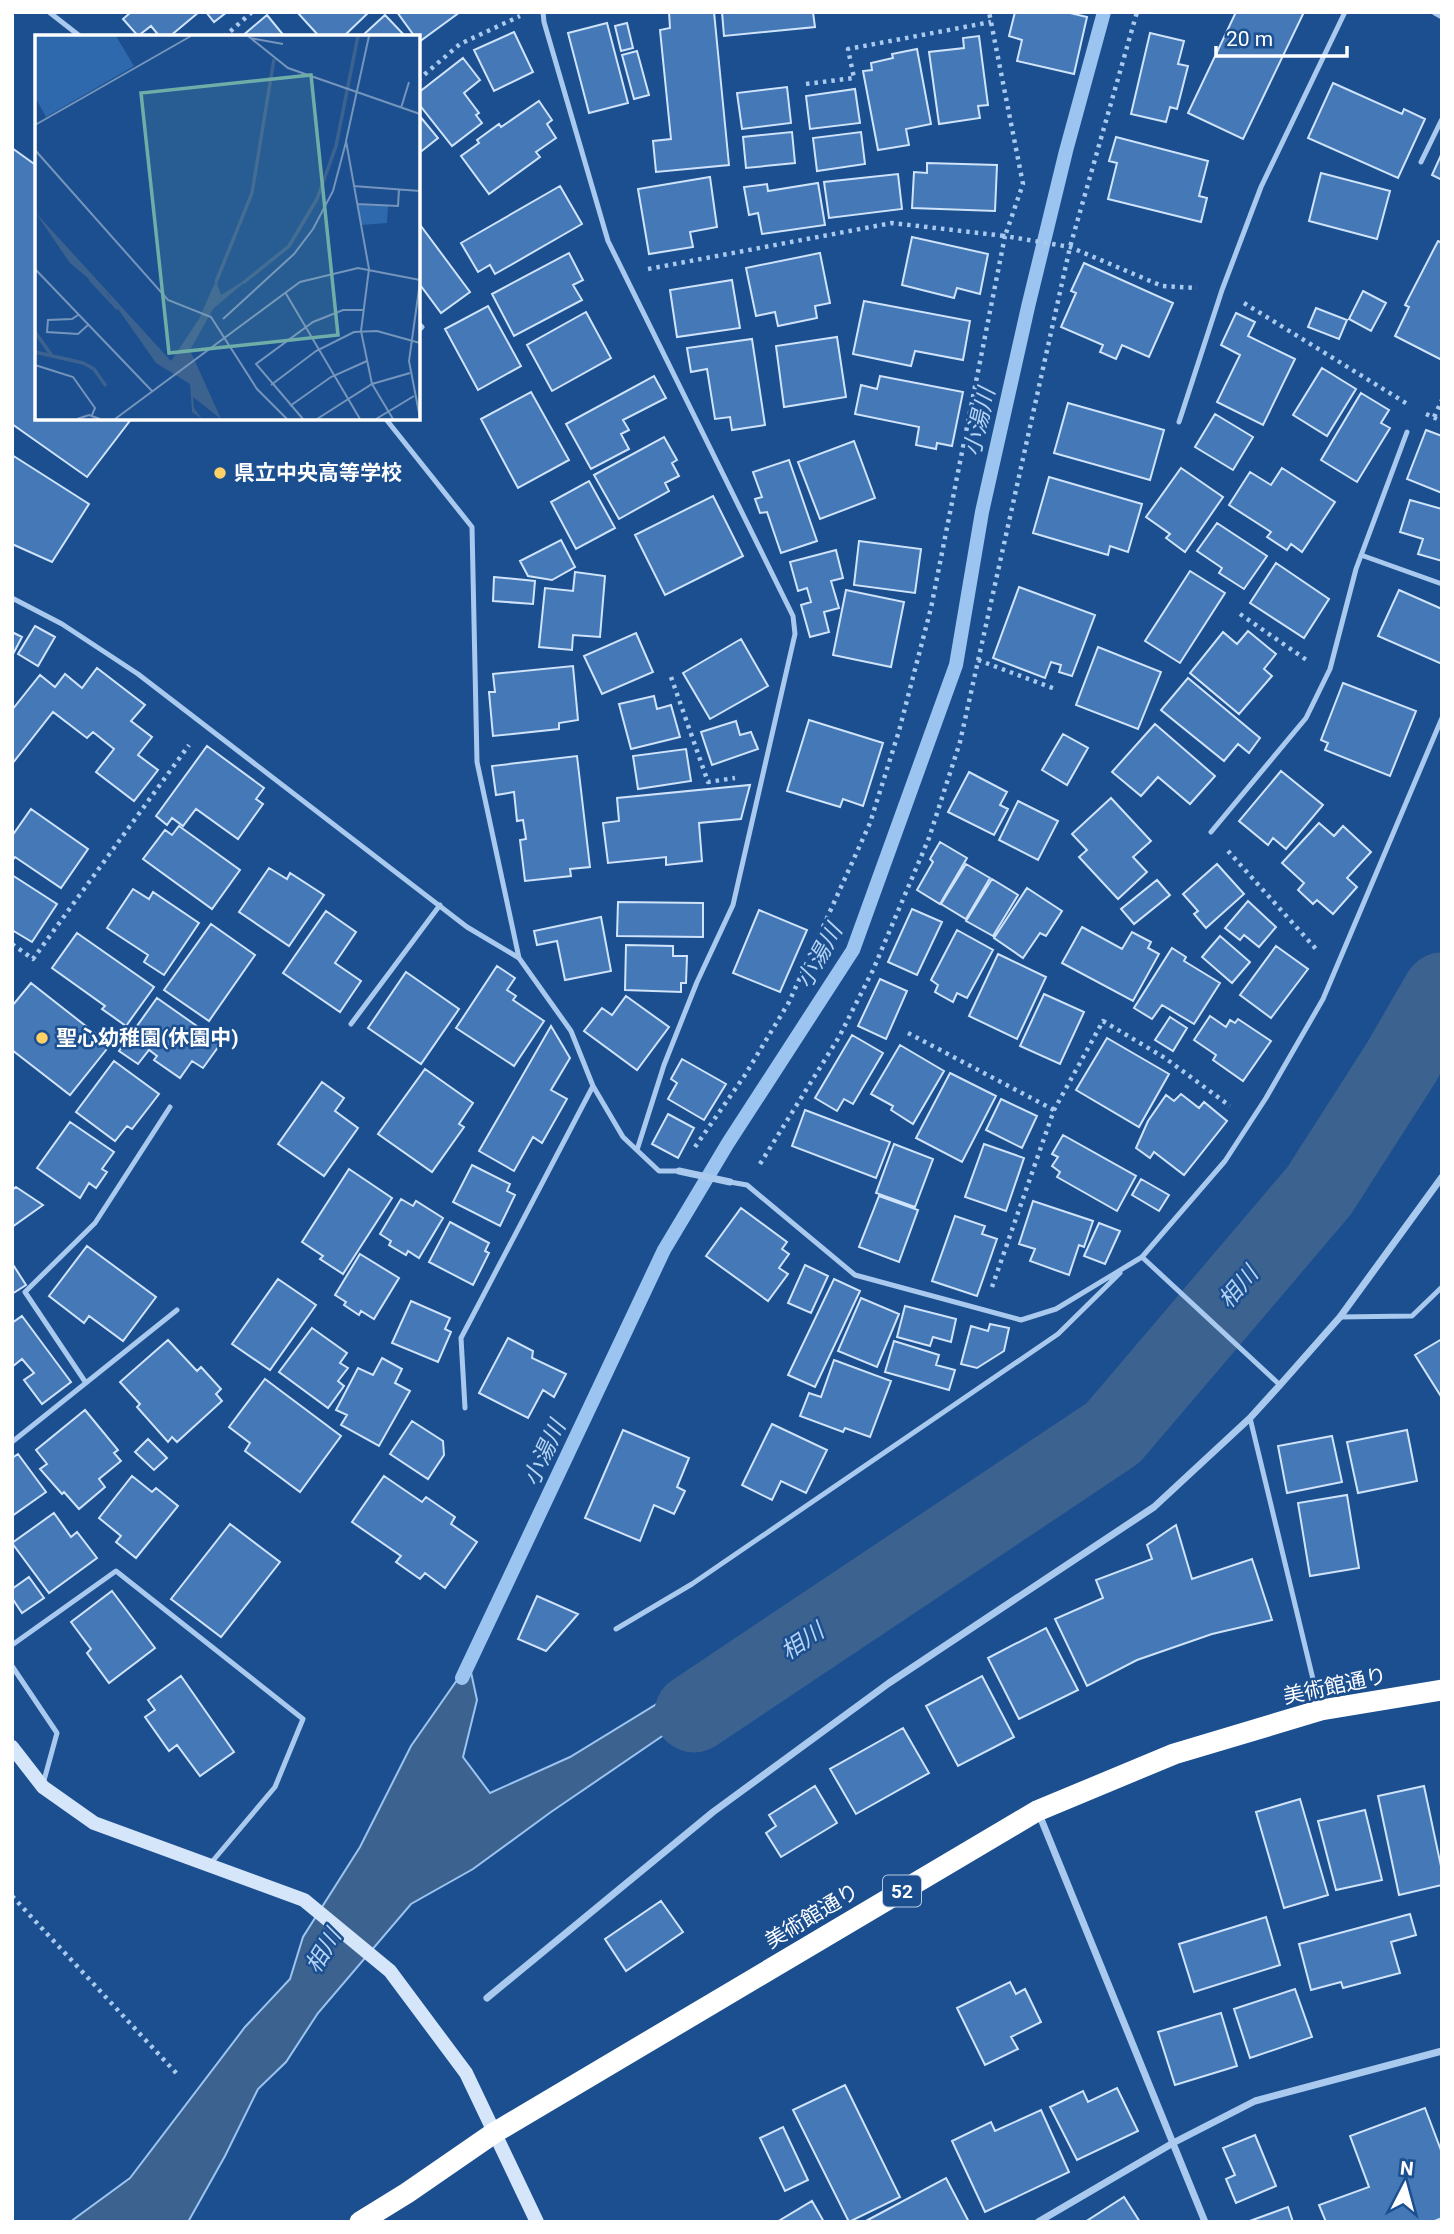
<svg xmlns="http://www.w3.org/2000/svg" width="1454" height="2234" font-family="Roboto,'Noto Sans JP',sans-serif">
  <rect width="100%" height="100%" fill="#1b4f8f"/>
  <path fill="#3c6290" stroke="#9cc4f0" stroke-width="2" d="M784 1653 551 1812 473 1869 411 1904 318 2013 286 2062 258 2089 225 2156 188 2222H70L130 2178 245 2027 290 1979 303 1937 360 1847 411 1746 469 1663 477 1700 463 1757 490 1793 570 1757 665 1699Z"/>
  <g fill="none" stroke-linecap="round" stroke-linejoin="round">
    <path stroke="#9cc4f0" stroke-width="14" d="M462 1678 664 1250 728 1143 853 950 956 665 982 512 1028 307 1066 151 1104 12"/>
    <path stroke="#3c6290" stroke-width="79" d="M694 1713 1113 1433 1319 1191 1401 1063 1442 992"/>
  </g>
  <path fill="#4478b7" stroke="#cfe3fa" stroke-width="2" d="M131 12H199L169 37H160L151 26 138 36 123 19Z
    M206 12H227L214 22Z
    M297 12H369L343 37H316L318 35Z
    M397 12H460L419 42 418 37H415Z
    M669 12H714L729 165 656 172 653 141 671 139 660 30 670 28Z
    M722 12H813L815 27 724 36Z
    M1015 12H1066L1087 17 1074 74 1017 61 1022 40 1009 36Z
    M1236 12H1304L1243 139 1188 113Z
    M267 15 285 37H241Z
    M385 15 406 37H361Z
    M607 23 628 103 589 113 568 33Z
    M627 23 633 48 621 51 615 26Z
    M514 32 533 72 494 91 474 50Z
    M1150 33 1184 41 1178 64 1188 66 1177 109 1170 107 1166 122 1131 114Z
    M979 36 988 105 978 106 980 118 939 124 929 52 964 48 963 38Z
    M917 49 931 124 906 129 909 145 878 150 863 71 872 70 871 63 893 58 892 54Z
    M637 51 649 95 634 99 622 55Z
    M463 58 480 80 464 93 479 113 476 115 482 123 452 146 418 103V93Z
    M1333 83 1402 114 1404 109 1425 119 1398 178 1308 138Z
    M787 87 791 123 742 129 737 93Z
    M855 89 860 123 810 129 806 96Z
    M539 101 552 120 547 124 556 138 536 152 540 157 489 194 461 156 479 143 477 140 499 124 501 127Z
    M418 114 438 138 418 154Z
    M792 132 795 163 746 168 743 137Z
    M861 132 865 164 817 171 813 138Z
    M1116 137 1208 161 1199 196 1207 198 1201 222 1108 199 1117 163 1109 161Z
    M12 148 37 166V418H132L87 477 12 424Z
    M1442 153V180L1432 175Z
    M927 163 997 165 995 211 912 208 914 172 927 173Z
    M1321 173 1390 191 1377 239 1309 221Z
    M898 174 902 209 829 218 824 182Z
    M710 177 717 227 690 232 693 247 649 254 638 189Z
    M818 183 825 225 762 234 758 213 749 215 744 187 767 184 768 191Z
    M560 186 582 224 495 274 490 265 478 272 461 243Z
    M418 222 470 292 441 313 418 282Z
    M912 237 988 254 980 294 957 288 954 298 902 285Z
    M1438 241 1442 243V360L1395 336 1409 307 1405 305Z
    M569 253 583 280 573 285 582 300 514 336 492 294Z
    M820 253 830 303 815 306 817 318 778 326 775 312 756 316 746 268Z
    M1084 263 1173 303 1149 357 1122 345 1116 359 1100 352 1103 345 1061 327 1076 293 1071 291Z
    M732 280 740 328 677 337 670 290Z
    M1363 291 1386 303 1371 331 1349 319Z
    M864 301 970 321 963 360 915 351 911 366 853 354Z
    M488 306 521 366 478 390 445 329Z
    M1316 308 1347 320 1339 339 1308 327Z
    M586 312 611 358 552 391 527 345Z
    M1236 313 1255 322 1248 336 1295 359 1263 425 1217 402 1240 355 1221 345Z
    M837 337 846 397 784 407 776 346Z
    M752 339 765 425 732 430 730 417 715 419 707 369 691 372 687 348Z
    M1322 368 1356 389 1327 436 1293 415Z
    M654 376 666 398 623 420 629 430 621 434 629 449 591 469 566 424Z
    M880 376 963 392 952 446 937 443 936 449 916 445 919 427 855 414 861 385 877 389Z
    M531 392 569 460 518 488 481 419Z
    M1361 393 1389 410 1381 423 1390 428 1357 482 1321 460Z
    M1068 403 1164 430 1150 480 1054 453Z
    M1215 414 1253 437 1233 470 1195 447Z
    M1426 430 1442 436V493L1407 479Z
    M664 437 677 460 672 463 679 476 665 483 669 491 619 519 594 475Z
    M854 441 875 498 820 519 798 462Z
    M12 455 89 504 52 562 12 544Z
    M789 460 817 541 781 553 767 512 760 513 755 499 762 497 753 472Z
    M1181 468 1223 497 1185 552 1166 538 1170 534 1146 517Z
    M1282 468 1335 502 1302 552 1291 544 1287 550 1267 537 1271 532 1229 505 1250 472 1271 485Z
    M1049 477 1142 504 1128 552 1110 546 1108 555 1033 533Z
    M589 481 615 528 576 549 551 502Z
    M713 496 743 556 665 595 635 535Z
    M1410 500 1442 509V561L1418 554 1423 539 1400 532Z
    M1217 523 1267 556 1244 589 1219 573 1222 568 1197 551Z
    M561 540 575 567 552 580 528 576 520 561Z
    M859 541 921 549 915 593 854 585Z
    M836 550 843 578 831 581 839 608 824 612 829 632 810 637 801 605 811 602 807 588 798 591 790 562Z
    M1276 563 1329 599 1304 638 1250 603Z
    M1190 571 1225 593 1180 663 1145 641Z
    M575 572 605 576 600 637 573 635 572 650 539 647 545 588 573 591Z
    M494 577 535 581 533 604 493 601Z
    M1019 587 1095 615 1072 676 1059 672 1061 665 1051 662 1045 678 993 658Z
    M846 590 904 602 891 667 833 655Z
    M1399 590 1442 609V664L1378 636Z
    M35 626 55 637 38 666 18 654Z
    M1248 631 1276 654 1264 669 1272 676 1239 714 1190 673 1223 632 1237 644Z
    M12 632 22 637 12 656Z
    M636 633 653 672 602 694 584 656Z
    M741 639 768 686 710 719 683 673Z
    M1098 647 1161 672 1138 729 1076 705Z
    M573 666 578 720 559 723V729L493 736 489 692H495L493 674Z
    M97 668 145 705 131 721 152 737 138 755 158 770 134 801 96 772 114 749 93 732 87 738 53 712 12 764V710L40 675 55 687 65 674 82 688Z
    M1188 678 1260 738 1249 753 1238 744 1224 761 1161 710Z
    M1343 683 1416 711 1390 776 1325 750 1328 743 1321 740Z
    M654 696 657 709 671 705 680 737 631 749 619 704Z
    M809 720 883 743 863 806 843 799 840 807 787 791Z
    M736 721 740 735 751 732 758 749 712 765 701 732Z
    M1155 724 1215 776 1190 804 1158 777 1141 796 1112 772Z
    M1063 734 1088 748 1067 785 1042 770Z
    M207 746 264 788 256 799 263 804 238 839 196 809 183 826 172 818 167 825 156 816Z
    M686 749 691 781 638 789 633 756Z
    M577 756 590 867 570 869 571 876 525 881 520 840 526 839 523 820 517 821 514 792 496 795 492 766Z
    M1281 771 1323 805 1286 849 1273 838 1268 845 1239 821Z
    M969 772 1007 792 1000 805 1008 809 994 835 948 812Z
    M750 785 741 819 699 823 702 861 666 865V857L608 863 603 823 619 821 617 798Z
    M1111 798 1151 841 1133 857 1147 872 1118 899 1079 857 1087 850 1072 834Z
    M1018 801 1058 821 1038 860 999 840Z
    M31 809 88 849 61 888 15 857 12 861V836Z
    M1319 823 1334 836 1343 826 1371 852 1347 878 1357 887 1333 914 1317 900 1313 904 1298 890 1304 883 1282 863Z
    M179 826 240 870 212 909 143 859 165 830 172 835Z
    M940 842 967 858 940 904 917 890 933 862 930 859Z
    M966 864 990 878 966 919 941 904Z
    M1217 864 1244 894 1206 928 1194 914 1198 911 1183 894Z
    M269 868 287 879 290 873 324 895 289 946 239 912Z
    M12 875 57 904 32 942 12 930Z
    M992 879 1018 895 993 936 966 921Z
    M1157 880 1170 895 1134 924 1121 909Z
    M1027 888 1062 911 1046 936 1040 933 1023 958 994 938Z
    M133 889 149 899 153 892 199 923 164 975 144 962 148 955 107 928Z
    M1248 901 1276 927 1259 947 1244 935 1240 940 1225 928Z
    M618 902 703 903V937L617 936Z
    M912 909 942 922 917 975 888 962Z
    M759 910 807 930 780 992 733 973Z
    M326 911 356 932 335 963 361 981 340 1012 283 973Z
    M601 917 611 971 565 980 557 941 537 945 534 931Z
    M211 924 255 955 209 1021 164 990Z
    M1082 927 1122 949 1132 932 1151 942 1148 948 1159 954 1133 1001 1062 963Z
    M957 930 993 950 967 998 957 993 953 1002 935 992 938 985 931 980Z
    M77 933 154 987 126 1026 102 1009 105 1006 52 968Z
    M1220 936 1250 962 1232 983 1202 957Z
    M626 945 673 946V956H687L686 983H681V992L625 990Z
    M1276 946 1308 969 1271 1018 1240 995Z
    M1172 948 1186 957 1184 961 1220 983 1194 1024 1162 1005 1152 1019 1134 1008Z
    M998 954 1046 977 1017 1039 969 1016Z
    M497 966 515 978 507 990 516 996 513 1000 544 1021 514 1066 456 1028Z
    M406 972 459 1009 421 1064 368 1028Z
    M880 979 907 991 886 1039 858 1026Z
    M31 983 110 1045 70 1095 12 1050V1006Z
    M1044 994 1084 1012 1060 1064 1020 1046Z
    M626 996 669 1027 637 1070 584 1031 602 1008 612 1015Z
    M157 998 221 1043 203 1068 192 1061 180 1078 154 1060 157 1056 149 1050 138 1064 119 1051Z
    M1210 1016 1226 1027 1230 1020 1235 1023 1238 1019 1271 1041 1243 1081 1213 1060 1216 1055 1194 1040Z
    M1170 1017 1187 1028 1173 1051 1155 1040Z
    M551 1026 570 1058 551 1090 567 1099 542 1143 533 1137 514 1171 479 1151Z
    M852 1035 883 1053 853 1104 844 1099 837 1111 815 1098Z
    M1107 1038 1169 1074 1139 1127 1076 1090Z
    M900 1045 944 1071 913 1124 891 1110 893 1106 871 1094Z
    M682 1059 726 1084 704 1120 668 1099 677 1083 671 1079Z
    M114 1061 159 1094 132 1129 127 1126 115 1141 76 1112Z
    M425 1069 473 1103 459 1124 464 1127 432 1172 378 1134Z
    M950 1073 996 1096 962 1162 916 1138Z
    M322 1082 344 1098 335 1111 358 1128 324 1176 278 1144Z
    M1181 1094 1199 1108 1204 1102 1227 1121 1184 1175 1154 1152 1150 1158 1136 1148 1148 1121 1166 1095 1174 1101Z
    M1001 1099 1037 1116 1022 1148 986 1130Z
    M805 1110 890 1142 876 1178 792 1146Z
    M668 1114 694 1128 678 1158 652 1144Z
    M70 1122 114 1152 102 1169 107 1172 96 1188 89 1183 80 1198 37 1168Z
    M1063 1135 1136 1176 1117 1211 1057 1177 1060 1172 1052 1166 1058 1157 1052 1154Z
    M894 1144 933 1159 915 1207 876 1193Z
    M984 1144 1024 1158 1006 1211 965 1197Z
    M472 1165 510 1184 507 1191 515 1195 500 1226 453 1202Z
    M349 1169 392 1198 343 1274 320 1259 323 1256 302 1242Z
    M1141 1179 1169 1195 1159 1211 1132 1195Z
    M16 1187 43 1205 12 1227V1190Z
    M879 1196 918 1210 899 1262 859 1247Z
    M401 1199 413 1206 416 1201 443 1218 419 1258 408 1251 406 1255 389 1245 391 1241 380 1234Z
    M1033 1201 1093 1221 1084 1247 1079 1245 1069 1275 1030 1261 1035 1249 1019 1244Z
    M741 1208 787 1242 782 1249 789 1254 779 1268 788 1274 768 1301 706 1256Z
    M955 1216 985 1226 982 1234 997 1239 977 1296 932 1281Z
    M450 1222 489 1243 485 1251 489 1253 473 1285 429 1262Z
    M1099 1223 1120 1231 1105 1264 1084 1256Z
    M87 1246 156 1297 123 1341 89 1316 84 1323 49 1296Z
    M360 1254 399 1278 374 1319 361 1311 359 1315 344 1305 346 1302 335 1295Z
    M12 1263 26 1285 12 1294Z
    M805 1265 828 1276 811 1313 788 1303Z
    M278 1279 316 1305 270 1370 232 1344Z
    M834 1279 860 1291 815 1387 788 1375Z
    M861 1298 899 1314 877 1367 838 1351Z
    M411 1301 450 1318 445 1329 451 1332 438 1362 392 1343Z
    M905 1306 956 1319 951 1342 933 1337 930 1346 897 1337Z
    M22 1316 71 1382 42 1404 24 1380 34 1373 22 1359 12 1367V1323Z
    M990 1324 1009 1328 1004 1351 977 1368 961 1364 971 1326 988 1331Z
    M312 1328 347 1353 340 1363 348 1368 338 1381 344 1386 328 1408 279 1372Z
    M508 1338 533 1351 532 1358 566 1374 554 1397 543 1390 528 1418 479 1393Z
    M1442 1339V1398L1415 1355Z
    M168 1340 197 1371 201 1367 221 1389 216 1394 222 1401 177 1442 172 1437 168 1442 137 1407 140 1404 120 1382Z
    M894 1341 939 1355 936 1365 955 1370 949 1390 885 1372Z
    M382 1358 402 1369 395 1383 410 1391 379 1446 341 1425 347 1415 336 1410 358 1368 373 1375Z
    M834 1360 891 1381 870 1437 845 1428 843 1432 800 1416 809 1393 821 1397Z
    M265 1379 341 1436 300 1492 245 1451 250 1443 229 1427Z
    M85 1410 118 1450 114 1453 121 1461 99 1479 105 1487 79 1509 64 1492 62 1494 40 1469 47 1464 36 1450Z
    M412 1421 443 1441 444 1455 428 1479 390 1454Z
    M772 1424 827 1450 806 1493 781 1481 772 1500 742 1485Z
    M623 1430 689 1458 677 1487 685 1491 674 1514 654 1505 640 1541 585 1518Z
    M1407 1430 1417 1481 1358 1493 1347 1442Z
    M1332 1436 1342 1482 1287 1493 1278 1446Z
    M148 1439 167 1458 154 1470 135 1452Z
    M18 1454 46 1492 12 1516V1458Z
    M132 1476 152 1492 156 1488 178 1506 136 1558 116 1542 121 1536 99 1518Z
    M384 1476 422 1502 426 1497 455 1517 451 1524 477 1542 445 1588 425 1573 420 1579 396 1562 401 1556 352 1522Z
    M1347 1495 1359 1568 1310 1576 1298 1503Z
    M54 1513 71 1537 77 1532 97 1558 49 1593 12 1543Z
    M230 1524 280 1562 221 1637 171 1599Z
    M1176 1525 1192 1579 1252 1559 1272 1620 1212 1634 1137 1660 1087 1686 1055 1619 1103 1598 1096 1580 1152 1559 1147 1545Z
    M29 1577 44 1598 22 1613 12 1598V1589Z
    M112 1591 155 1648 109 1683 87 1653 91 1649 71 1622Z
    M537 1596 578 1614 546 1651 518 1639Z
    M1046 1628 1078 1690 1019 1719 988 1658Z
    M181 1676 234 1752 200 1776 177 1745 169 1751 145 1717 155 1710 148 1700Z
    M982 1676 1014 1737 958 1766 926 1706Z
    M903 1728 929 1773 856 1814 830 1769Z
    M815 1786 837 1823 781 1857 766 1833 776 1826 769 1815Z
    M1424 1786 1442 1871V1885L1399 1895 1378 1796Z
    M1300 1799 1328 1895 1284 1908 1256 1812Z
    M1365 1810 1382 1880 1336 1890 1318 1821Z
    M661 1901 683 1932 626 1971 605 1939Z
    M1410 1914 1416 1935 1391 1942 1400 1973 1343 1988 1341 1982 1311 1990 1299 1944Z
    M1266 1917 1280 1965 1194 1992 1179 1944Z
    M1010 1982 1016 1994 1025 1989 1041 2022 1011 2037 1018 2049 985 2065 957 2008Z
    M1295 1989 1312 2037 1250 2058 1234 2009Z
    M1221 2013 1237 2066 1175 2085 1158 2032Z
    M845 2085 900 2197 849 2222 793 2110Z
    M1117 2088 1138 2131 1077 2160 1050 2107 1083 2091 1088 2102Z
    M1425 2108 1442 2153V2218L1432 2222H1326L1319 2205 1369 2187 1350 2136Z
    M1041 2110 1069 2172 985 2212 952 2141 991 2122 995 2131Z
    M783 2127 808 2180 785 2191 760 2138Z
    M1255 2135 1276 2186 1236 2203 1226 2179 1235 2175 1223 2148Z
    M946 2178 969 2222H864Z
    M1124 2197 1140 2222H1085Z
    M812 2201 824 2222H777Z
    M1288 2207 1293 2222H1247Z"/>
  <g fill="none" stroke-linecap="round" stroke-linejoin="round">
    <path stroke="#a9c9ee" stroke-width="4.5" stroke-dasharray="3.5 5" stroke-linecap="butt" d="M224 37 252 12
      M418 80 460 44 520 16
      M806 84 854 78 848 49 991 22
      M648 269 892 223 1005 236 1023 184 989 12
      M1244 303 1409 405
      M1426 414 1442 421
      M1434 417 1442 400
      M1240 614 1308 661
      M978 660 1055 689
      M671 677 708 782 735 778
      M1228 851 1316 949
      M12 944 33 959 189 745
      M908 1033 1054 1110
      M695 1147 745 1075 789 1002 870 823 899 731 931 608 1005 236 1070 247 1162 286 1197 288
      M760 1164 839 1037 873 970 929 838 960 742 1070 247 1137 12
      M992 1287 1054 1110 1103 1021 1165 1058 1230 1106
      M12 1896 178 2075"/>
    <path stroke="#a9c9ee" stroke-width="5" d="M49 12 81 37
      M543 12 544 22 608 241 793 616 795 634 733 905 697 982 664 1065 637 1150
      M1421 162 1442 119
      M418 323 422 327 418 331
      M385 418 472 527 477 762 519 958 571 1031 593 1086 623 1137 659 1171H679
      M1179 422 1222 290 1261 187 1345 12
      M1361 555 1442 584
      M12 598 62 624 138 674 467 927 519 958
      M1211 832 1306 718 1330 669 1356 569 1407 432
      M351 1024 440 905
      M730 1182 747 1185 855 1275 1021 1320 1056 1309 1142 1257 1225 1161 1266 1098 1323 999 1442 718
      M1142 1257 1280 1385
      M1340 1317 1412 1316 1442 1287
      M86 1383 25 1292 95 1223 170 1107
      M465 1408 461 1338 593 1086
      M1250 1418 1319 1704
      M12 1442 177 1310
      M616 1629 692 1584 1058 1334 1120 1273
      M12 1645 116 1571 303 1719 275 1787 211 1863
      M12 1666 57 1733 43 1784"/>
    <path stroke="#a9c9ee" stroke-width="7" d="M1435 12 1442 16
      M679 1171 730 1182
      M1039 1814 1205 2222
      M487 1998 713 1812 889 1683 1154 1507 1250 1418 1280 1385 1340 1317 1442 1177
      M1038 2222 1173 2143 1255 2101 1442 2051"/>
    <path stroke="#d6e6fa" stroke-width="14" d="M12 1747 43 1787 94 1823 304 1900 390 1971 466 2073 537 2222"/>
    <path stroke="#fff" stroke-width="21" d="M360 2222 407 2193 494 2133 1037 1811 1174 1754 1321 1710 1442 1690"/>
  </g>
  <g fill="#ffd166" stroke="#1b4f8f" stroke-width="2.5">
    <circle cx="220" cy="473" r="7"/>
    <circle cx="42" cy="1038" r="7"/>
  </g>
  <g text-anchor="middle" stroke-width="5" stroke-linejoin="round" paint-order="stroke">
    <rect fill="#1b4f8f" stroke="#bbcadd" stroke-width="2" x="883" y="1875.5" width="38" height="31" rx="5"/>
    <g font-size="19" font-weight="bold" fill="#fff">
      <text x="902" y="1898">52</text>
    </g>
    <g font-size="21" font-weight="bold" fill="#fff" stroke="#1b4f8f" text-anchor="start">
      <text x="234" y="480">県立中央高等学校</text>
      <text x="56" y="1045">聖心幼稚園(休園中)</text>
    </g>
    <g font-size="21" fill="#fff" stroke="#1b4f8f">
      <text transform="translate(1335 1686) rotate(-12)" y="7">美術館通り</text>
      <text transform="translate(812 1916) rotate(-31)" y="7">美術館通り</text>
    </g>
    <g font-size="23" font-style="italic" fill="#b5d3f5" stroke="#1b4f8f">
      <text transform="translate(979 422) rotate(-77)" y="8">小湯川</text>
      <text transform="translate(819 956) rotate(-61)" y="8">小湯川</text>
      <text transform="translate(1238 1287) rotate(-50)" y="8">相川</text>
      <text transform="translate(544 1453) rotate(-65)" y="8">小湯川</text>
      <text transform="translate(802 1641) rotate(-34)" y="8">相川</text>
      <text transform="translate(323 1951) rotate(-59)" y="8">相川</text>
    </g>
  </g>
  <g transform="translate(35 35)">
    <rect width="385" height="385" fill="#1b4f8f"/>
    <path d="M0 1H81L99 31 11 82 0 62ZM322 169 353 171 352 188 326 190Z" fill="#2e69ad"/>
    <path d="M0 177 136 326 164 284 181 245 186 260 218 240 178 274 155 315 186 384 158 362 159 373 167 384 157 377 155 349 121 328 74 261 35 228Z" fill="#3c6290"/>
    <path fill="none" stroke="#3c6290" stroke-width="3.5" d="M55 244 83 274M181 247 217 158 239 24M208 248 254 211 282 164 301 111 323 1M0 297 17 321M0 317 48 328 59 334 71 351"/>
    <path fill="none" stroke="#7695bc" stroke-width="2" d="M213 1 253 33 385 79M334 1 311 106 334 234 326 296 337 349 358 384M215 3 248 9M366 73 374 47M0 90 156 1M0 115 133 265 176 282 222 354 252 384M318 151 385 156M322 169 363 171 364 154M0 234 117 356M385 247 374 326 385 383M250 257 325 384M43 280 37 284 13 285 12 297 43 299 53 290M188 284 259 219 278 194 298 156 311 107M0 330 38 342 60 373 57 380M236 350 281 316 319 297 342 296 385 308M255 371 296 342 332 326M42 384 54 380 65 384M80 384 265 247 323 233 385 245M268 384 221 329 278 287 308 275H329M282 384 337 349 375 338M341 384 379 361"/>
    <path fill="#6fada8" fill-opacity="0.15" stroke="#6fada8" stroke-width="3.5" d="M276 40 303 300 134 318 106 58Z"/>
    <rect width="385" height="385" fill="none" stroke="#fff" stroke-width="3.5"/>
  </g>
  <rect width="1454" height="2234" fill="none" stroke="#ffffff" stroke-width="28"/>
  <g transform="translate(1405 2185) rotate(6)" stroke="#1b4f8f" stroke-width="5" paint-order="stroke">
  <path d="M0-5L12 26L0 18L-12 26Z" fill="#ffffff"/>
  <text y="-10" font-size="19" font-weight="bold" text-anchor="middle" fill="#ffffff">N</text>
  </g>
  <path d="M1216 46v10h131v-10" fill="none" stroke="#ffffff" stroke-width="3.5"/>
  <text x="1226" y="46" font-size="21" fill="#ffffff" stroke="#1b4f8f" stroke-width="5" paint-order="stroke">20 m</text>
</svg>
